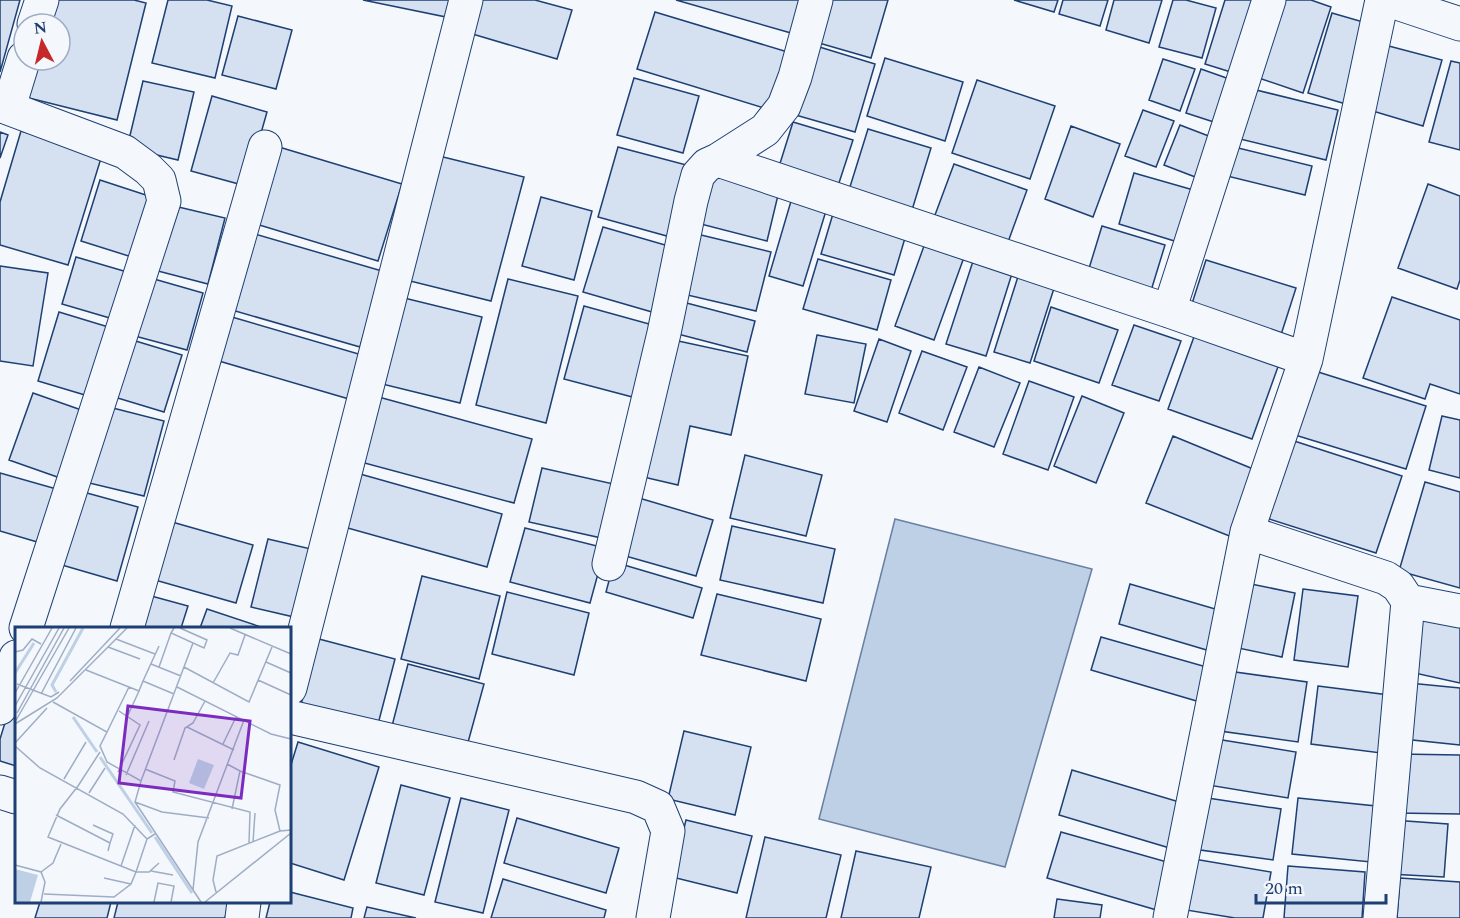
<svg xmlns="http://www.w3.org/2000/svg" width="1460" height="918" font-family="Spectral,serif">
  <rect width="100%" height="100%" fill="#f4f7fb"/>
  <path fill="#bed0e5" stroke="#687fa3" stroke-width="1.5" d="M895 519 1092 569 1005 867 819 819Z"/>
  <path fill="#d5e0f0" stroke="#1d3f73" stroke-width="1.5" d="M0 0H20L0 72Z
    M45 0H134L146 3 117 120 21 96 30 60H60V24H39Z
    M168 0H207L232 6 215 78 152 63Z
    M363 0H455L451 18Z
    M478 0H535L572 10 557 59 469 33Z
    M676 0H801L791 33Z
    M824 0H888L871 58 812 41Z
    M1014 0H1058L1054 12Z
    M1063 0H1108L1100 26 1059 14Z
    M1114 0H1162L1149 43 1106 30Z
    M1173 0H1186L1216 8 1202 58 1159 47Z
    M1225 0H1258L1234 73 1205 64Z
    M1278 0H1311L1331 7 1303 93 1253 76Z
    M655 12 791 53 774 111 637 69Z
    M1332 13 1370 24 1346 104 1308 93Z
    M238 16 292 30 276 89 222 75Z
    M813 45 875 64 855 132 792 114Z
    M1385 45 1442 60 1423 126 1366 109Z
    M885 58 963 82 945 141 867 116Z
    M1163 59 1195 69 1180 111 1149 100Z
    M1451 61 1460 63V150L1429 142Z
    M1201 69 1235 81 1220 124 1186 113Z
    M634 78 699 96 683 153 617 135Z
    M977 80 1055 106 1030 179 952 153Z
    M143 81 194 92 178 160 127 148Z
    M1248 88 1338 110 1326 160 1236 138Z
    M212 96 267 112 246 186 191 171Z
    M1143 110 1174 121 1156 167 1125 156Z
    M793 122 853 140 836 192 777 173Z
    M1180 125 1219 140 1203 180 1164 165Z
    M1071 126 1120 144 1093 217 1045 199Z
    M868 129 931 148 912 210 849 190Z
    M21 131 102 155 68 265 0 245V202Z
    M0 132 8 135 0 158Z
    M1230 146 1312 166 1305 195 1223 175Z
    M279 147 402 184 378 261 256 224Z
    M618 147 694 167 674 238 598 217Z
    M435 155 524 177 491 301 402 279Z
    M954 164 1027 190 1008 242 935 215Z
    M705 173 779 191 767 241 693 222Z
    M1134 173 1197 191 1181 243 1119 224Z
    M100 180 155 198 135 258 81 241Z
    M1428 184 1460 196V280L1457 289 1398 268Z
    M794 191 829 201 803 286 769 276Z
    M541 197 592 211 574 280 522 266Z
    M170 205 225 218 208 284 154 270Z
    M835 207 908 228 894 275 821 254Z
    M1102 226 1165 245 1150 294 1087 275Z
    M603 227 672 247 652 312 583 292Z
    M248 232 382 271 360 347 225 308Z
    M697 234 771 252 756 311 683 294Z
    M928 235 967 249 934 340 895 326Z
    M976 252 1015 264 986 356 946 344Z
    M76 257 134 274 120 321 62 304Z
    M818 259 891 280 877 330 803 309Z
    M1206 260 1296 288 1279 341 1189 313Z
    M0 266 48 273 33 366 0 361Z
    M1021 267 1057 279 1030 363 994 352Z
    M147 277 203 293 187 350 131 335Z
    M508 279 578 296 546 423 476 405Z
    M396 296 482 317 460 403 374 382Z
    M1392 297 1460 320V394L1430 384 1425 399 1363 378Z
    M679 301 755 321 747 352 670 332Z
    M584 306 660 327 640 399 564 379Z
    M1051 307 1118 330 1099 383 1034 361Z
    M59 312 115 329 95 398 38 381Z
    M225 315 362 355 349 399 212 359Z
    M1134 325 1181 341 1159 401 1112 385Z
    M1195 334 1279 364 1252 439 1168 409Z
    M817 335 866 344 854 403 805 394Z
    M129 339 182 355 164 412 111 396Z
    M669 339 748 356 731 435 690 426 678 485 639 476Z
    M879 339 911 351 887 422 854 411Z
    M922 351 967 367 943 430 899 413Z
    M979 367 1020 383 994 447 954 432Z
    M1315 371 1426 406 1406 469 1295 435Z
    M1029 381 1074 397 1048 470 1003 454Z
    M33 393 87 412 63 479 9 460Z
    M375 396 532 439 514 503 357 461Z
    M1082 396 1124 413 1096 483 1054 466Z
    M105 406 164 421 144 496 85 482Z
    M1442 416 1460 420V478L1429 470Z
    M1173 436 1258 471 1232 537 1146 503Z
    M1285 438 1402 476 1376 553 1260 516Z
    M745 455 822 475 806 536 730 518Z
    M542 468 618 485 606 539 529 522Z
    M353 472 502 514 487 567 337 525Z
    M0 473 60 490 44 544 0 531Z
    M1425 482 1460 492V588L1399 571Z
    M76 490 138 507 117 581 55 563Z
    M639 498 713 520 696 576 622 555Z
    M165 520 253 545 236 603 148 578Z
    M732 526 835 549 823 603 720 580Z
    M525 528 605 548 590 603 510 582Z
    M268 539 311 549 294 617 251 607Z
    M614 562 702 588 693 618 606 592Z
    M422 576 500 596 479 679 401 659Z
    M1130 584 1222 611 1210 651 1119 624Z
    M1251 584 1295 593 1282 657 1238 648Z
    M1303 589 1358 596 1348 667 1294 660Z
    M507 592 589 613 574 675 492 654Z
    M144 594 188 606 181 628H134Z
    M717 594 821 619 806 681 701 655Z
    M207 609 264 628H200Z
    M1423 610 1460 617V683L1410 672Z
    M1101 637 1210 668 1200 702 1091 670Z
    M319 639 395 659 377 728 300 708Z
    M408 664 484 684 467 746 392 726Z
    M1228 671 1307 682 1298 742 1220 731Z
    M1409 683 1460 688V745L1403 739Z
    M1318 686 1389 695 1381 753 1311 744Z
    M16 687V766L0 761V739Z
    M684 731 751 747 735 815 668 799Z
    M1216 739 1296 752 1288 798 1208 785Z
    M298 742 379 767 344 880 290 863V768Z
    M1398 754 1460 755V814L1396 813Z
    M1072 770 1186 804 1173 849 1059 815Z
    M401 785 450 798 424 895 376 883Z
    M1201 797 1281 809 1273 860 1193 849Z
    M461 798 509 810 483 913 435 902Z
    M1298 798 1376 806 1371 862 1292 854Z
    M517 818 619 848 606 893 504 863Z
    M686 820 752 836 737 893 672 877Z
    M1392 820 1448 824 1444 877 1389 874Z
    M1061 832 1174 864 1160 911 1047 878Z
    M765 837 841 855 826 918H746Z
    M856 851 931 867 919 918H841Z
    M1188 858 1271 872 1263 918H1235L1180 909Z
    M1288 866 1365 872 1362 918H1284Z
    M1400 878 1460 882V918H1397Z
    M503 879 606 910 604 918H491Z
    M290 892 353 908 351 918H266L270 902H290Z
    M1057 899 1102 905 1100 918H1054Z
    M40 902H111L107 918H35Z
    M118 902H229L225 918H114Z
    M367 907 416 918H364Z"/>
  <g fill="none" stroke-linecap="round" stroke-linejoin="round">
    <defs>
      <path id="minor" d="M1388 0 1460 24
        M34 24 42 0
        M0 105 125 152 148 169 159 180 164 201 26 628
        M9 107 24 58
        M718 160 1169 311 1306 359
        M1169 311 1269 0
        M1247 532 1386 578 1398 586 1408 601 1380 918
        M609 564 664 333 691 201 698 175 707 165 718 160 765 130 784 106 795 77 816 0
        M1408 601 1460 611
        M127 628 265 147
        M290 688 466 0
        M0 708 16 657
        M290 717 636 797 658 807 668 831 653 918
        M0 792 16 797
        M242 918 244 902
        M1170 918 1247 532 1306 359 1382 0"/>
    </defs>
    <use href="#minor" stroke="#1d3f73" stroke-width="35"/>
    <use href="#minor" stroke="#f4f7fb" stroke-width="33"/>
  </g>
  <g transform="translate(15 627)">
    <rect width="276" height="276" fill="#f4f7fb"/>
    <path d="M183 132 199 138 189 162 174 156ZM0 242 23 248 15 275H0Z" fill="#bed0e5"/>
    <path fill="none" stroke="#bed0e5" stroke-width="3" d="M0 46 19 16M41 65 37 58 68 1M58 90 82 125M85 130 137 206M140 210 177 266"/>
    <path fill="none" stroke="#9eadc5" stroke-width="1.5" d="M159 1 156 6 189 21 192 13 165 1M215 1 276 27M101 12 140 27M93 20 125 32M0 25 8 23 17 12 26 17M251 35 276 46M136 37 166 49M144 40 156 6M169 40 234 75 257 20M71 43 124 64 128 54 159 67M243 53 276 68M55 54 105 1M128 54 144 19M198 56 215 26 223 28 230 8M2 57 36 70 44 65M162 60 256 107 276 112M0 66 37 1M26 67 61 1M38 75 92 105 85 119 92 135 126 154 178 16M0 79 44 1M2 86 49 1M113 88 124 64M0 95 54 1M0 97 42 71 112 1M172 100 219 123M92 105 114 60M0 116 32 81M208 117 221 90M0 119 25 141 108 187 132 212M159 133 170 101 178 96 190 74M212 137 225 144 217 182M130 142 160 154 158 165 235 185 234 216M225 144 265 158 260 183 265 204M103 145 125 98 104 84M111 148 134 94M49 152 71 115M126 154 120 175 186 275M63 159 45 182 33 210 121 245 132 212 140 207M63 159 85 125M74 166 90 141M120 175 147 185 194 191M41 188 95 216 93 224M78 198 98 207 95 216M238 215 240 186M0 238 26 245 30 255 26 275M106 239 120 198M136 244 158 248M26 245 38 236 46 217M89 251 116 257M178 263 183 215 229 93M201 265 198 253 202 229 265 204 276 203M29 267 99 270 116 257 121 245H134L144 236M139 275 143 256 159 259 156 275M190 275 276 206"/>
    <path fill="#7b2cbf" fill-opacity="0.15" stroke="#7b2cbf" stroke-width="3" d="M113 79 235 94 226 171 104 156Z"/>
    <rect width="276" height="276" fill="none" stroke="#1d3f73" stroke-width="3"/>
  </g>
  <g transform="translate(42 42) rotate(353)"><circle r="28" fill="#f4f7fb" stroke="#9eadc5" stroke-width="1.5"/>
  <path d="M0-4.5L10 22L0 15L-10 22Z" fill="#c62828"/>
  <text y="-9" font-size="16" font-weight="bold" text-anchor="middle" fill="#1d3f73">N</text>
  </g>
  <path d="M1256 894v9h130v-9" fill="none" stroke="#1d3f73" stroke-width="3"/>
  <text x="1265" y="894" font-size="18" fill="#1d3f73" stroke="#f4f7fb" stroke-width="4.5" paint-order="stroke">20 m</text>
</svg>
